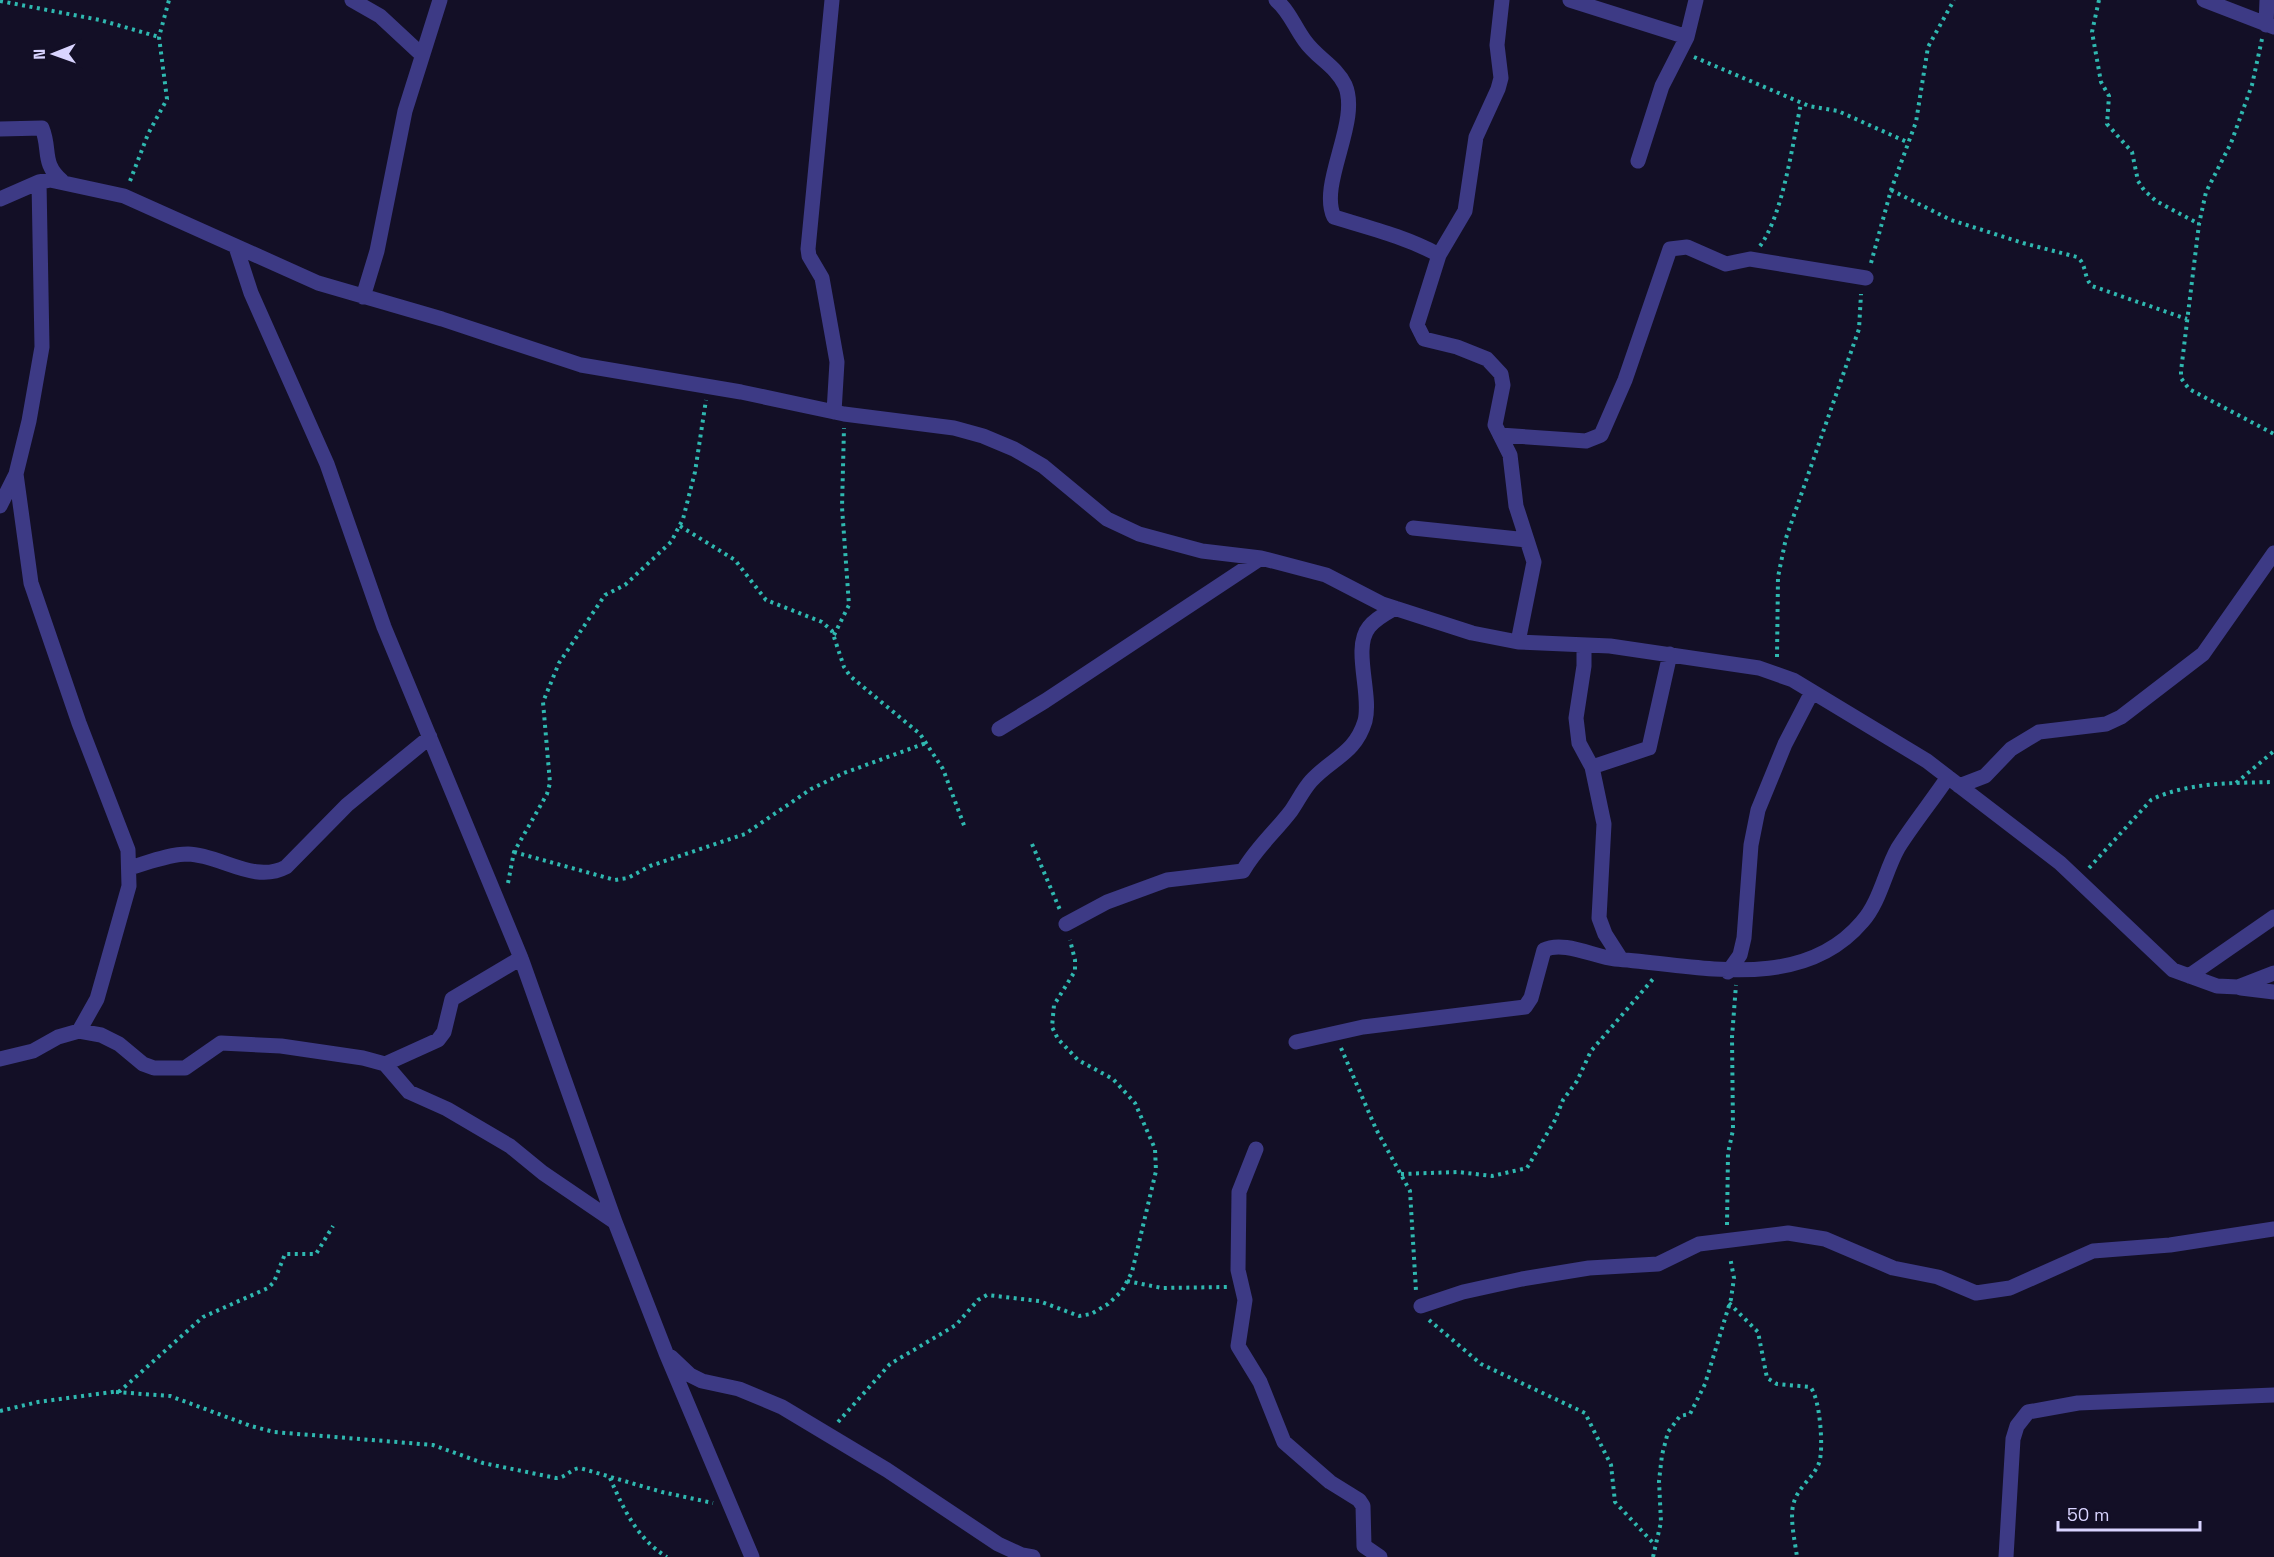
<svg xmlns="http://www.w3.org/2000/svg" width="2274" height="1557" font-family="'Space Grotesk',sans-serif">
  <rect width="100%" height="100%" fill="#130f26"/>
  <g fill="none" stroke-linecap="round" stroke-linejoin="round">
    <path stroke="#2fb8b0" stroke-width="4" stroke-dasharray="3 4.5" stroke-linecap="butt" d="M2099 0 2092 32 2101 82 2109 96 2107 124 2132 152 2138 181 2144 190 2156 201 2199 224
      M0 1 100 20 159 37
      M2262 39 2252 85 2231 143 2206 192 2199 224 2181 371V378L2189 389 2274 434
      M1694 57 1809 106 1838 111 1907 142
      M130 181 148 134 167 99 159 37 169 0
      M1891 190 1951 220 2023 243 2077 257C2087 264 2083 277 2092 286L2187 319
      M1760 246C1783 215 1793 142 1801 103
      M1871 263 1891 190 1916 122 1928 47 1954 0
      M680 526 735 560 766 600 822 622 832 631 844 667 850 676 920 734 943 769 965 828
      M834 635 849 605 842 507 844 428
      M1777 657 1778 577 1786 538 1859 329 1861 294
      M2236 783 2274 751
      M1032 844 1060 910
      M514 852 615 880 628 878 650 866 745 834 811 789 844 773 926 743
      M2089 868 2151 800C2186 782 2235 783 2274 782
      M508 883 514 852 547 794 550 783 543 702 559 663 605 595 625 585 671 542 683 519 695 472 706 400
      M1341 1048 1376 1129 1410 1191 1416 1291
      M1401 1174 1458 1172 1492 1176 1527 1168 1555 1120 1563 1100 1577 1081 1591 1051 1653 979
      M1727 1225 1728 1153 1733 1130 1732 1037 1736 985
      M1127 1281 1162 1288 1227 1287
      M1729 1303 1758 1332 1767 1378 1777 1384 1810 1387C1820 1396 1824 1450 1819 1463 1814 1477 1799 1486 1794 1502 1789 1517 1795 1541 1797 1557
      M1429 1320 1481 1364 1585 1413 1611 1465 1615 1502 1655 1545
      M116 1392 170 1396 251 1426 274 1432 433 1445 483 1463 556 1478C566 1478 570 1469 580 1468L662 1492 713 1503
      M0 1411 38 1402 120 1391 203 1317 268 1288 274 1282 285 1254H316L333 1226
      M838 1422 890 1364 956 1325 978 1300 987 1295 1039 1301 1079 1316 1091 1314 1108 1304 1122 1291 1132 1272 1156 1171 1155 1149 1135 1103 1113 1079 1078 1060 1058 1039 1052 1027 1054 1005 1075 971V960L1070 940
      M610 1478C623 1508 637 1539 667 1557
      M1653 1557 1661 1522 1659 1481 1662 1455 1668 1432 1680 1416 1690 1414 1705 1384 1731 1299 1734 1278 1730 1257"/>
    <path stroke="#3d3a85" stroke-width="15" d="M352 0 380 16 422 55
      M832 0 808 249 809 256 822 278 837 362 834 412
      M1276 0C1290 12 1294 26 1305 41 1317 58 1336 66 1345 85 1361 121 1318 184 1334 217 1370 228 1406 237 1439 255
      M1502 0 1497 45 1501 78 1498 89 1476 137 1465 211 1439 255 1417 325 1424 339 1457 347 1487 359 1501 374 1503 385 1495 425 1510 455 1516 506 1527 540
      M1570 0 1687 37
      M2204 0 2274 27
      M2266 25 2267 0
      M0 129 42 128C51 150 41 163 62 181
      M1638 161 1662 86 1687 37 1696 0
      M0 199 39 182 50 180 124 196 318 283 442 319 581 365 741 392 844 414 954 428 983 436 1014 449 1043 466 1107 519 1139 534 1202 551 1261 558 1326 575 1382 604 1472 633 1518 642 1610 646 1759 668 1793 680 1927 761 2060 863 2173 970 2217 986 2238 987 2274 973
      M236 247 251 293 327 464 384 627 521 958 615 1222 666 1353 752 1557
      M363 297 377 251 405 111 440 0
      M1500 435 1586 441 1601 435 1625 380 1670 249 1687 247 1726 264 1750 259 1866 278
      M16 474 31 583 79 723 128 850 129 886 97 999 79 1031
      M0 506 16 474 29 421 42 347 39 182
      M1413 528 1527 540 1534 562 1518 642
      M1584 645V666L1576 718 1579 743 1592 767 1604 824 1599 918 1605 934 1621 959
      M999 729 1045 701 1261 558
      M1592 767 1649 748 1670 654
      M1959 786 1985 776 2011 749 2039 732 2106 724 2121 717 2203 654 2274 553
      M129 868C147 863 169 854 188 854 221 855 254 884 286 867L347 805 430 737
      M1066 924 1107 902 1167 880 1243 871C1256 848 1275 832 1291 811 1298 801 1303 790 1311 781 1332 758 1355 754 1365 721 1372 694 1352 648 1369 627 1375 619 1386 613 1395 608
      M1728 972 1740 955 1744 938 1751 845 1758 810 1785 744 1812 692
      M2189 976 2274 917
      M2241 988 2274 992
      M1296 1042 1363 1027 1525 1007 1531 998 1544 950C1563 940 1595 957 1615 959 1696 965 1801 994 1862 922 1880 902 1885 871 1898 848 1913 824 1932 801 1948 777
      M0 1059 33 1051 58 1037 79 1031 101 1035 119 1044 143 1064 154 1068H185L221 1043 281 1046 363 1058 385 1064 409 1092 447 1109 510 1146 543 1173 615 1222
      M385 1064 438 1040 444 1032 452 999 521 958
      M1256 1149 1239 1192 1238 1270 1245 1300 1238 1346 1260 1382 1284 1442 1330 1482 1359 1500 1363 1506 1364 1546 1380 1557
      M1421 1306 1463 1292 1522 1279 1589 1268 1658 1264 1699 1244 1788 1233 1825 1239 1893 1268 1938 1277 1976 1293 2010 1288 2093 1251 2170 1245 2274 1229
      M671 1357 690 1375 702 1381 739 1389 782 1407 887 1470 998 1544 1022 1555 1033 1557
      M2006 1557 2013 1439 2017 1426 2028 1412 2078 1403 2274 1395"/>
  </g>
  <g transform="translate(54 54) rotate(269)" stroke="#130f26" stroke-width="4.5" paint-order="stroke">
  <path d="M0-4.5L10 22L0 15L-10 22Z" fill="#d9d4ff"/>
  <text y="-9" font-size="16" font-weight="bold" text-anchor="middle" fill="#d9d4ff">N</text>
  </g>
  <path d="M2058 1521v9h142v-9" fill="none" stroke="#d9d4ff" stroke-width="3"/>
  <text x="2067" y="1521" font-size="18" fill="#d9d4ff" stroke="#130f26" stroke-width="4.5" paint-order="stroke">50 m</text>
</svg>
